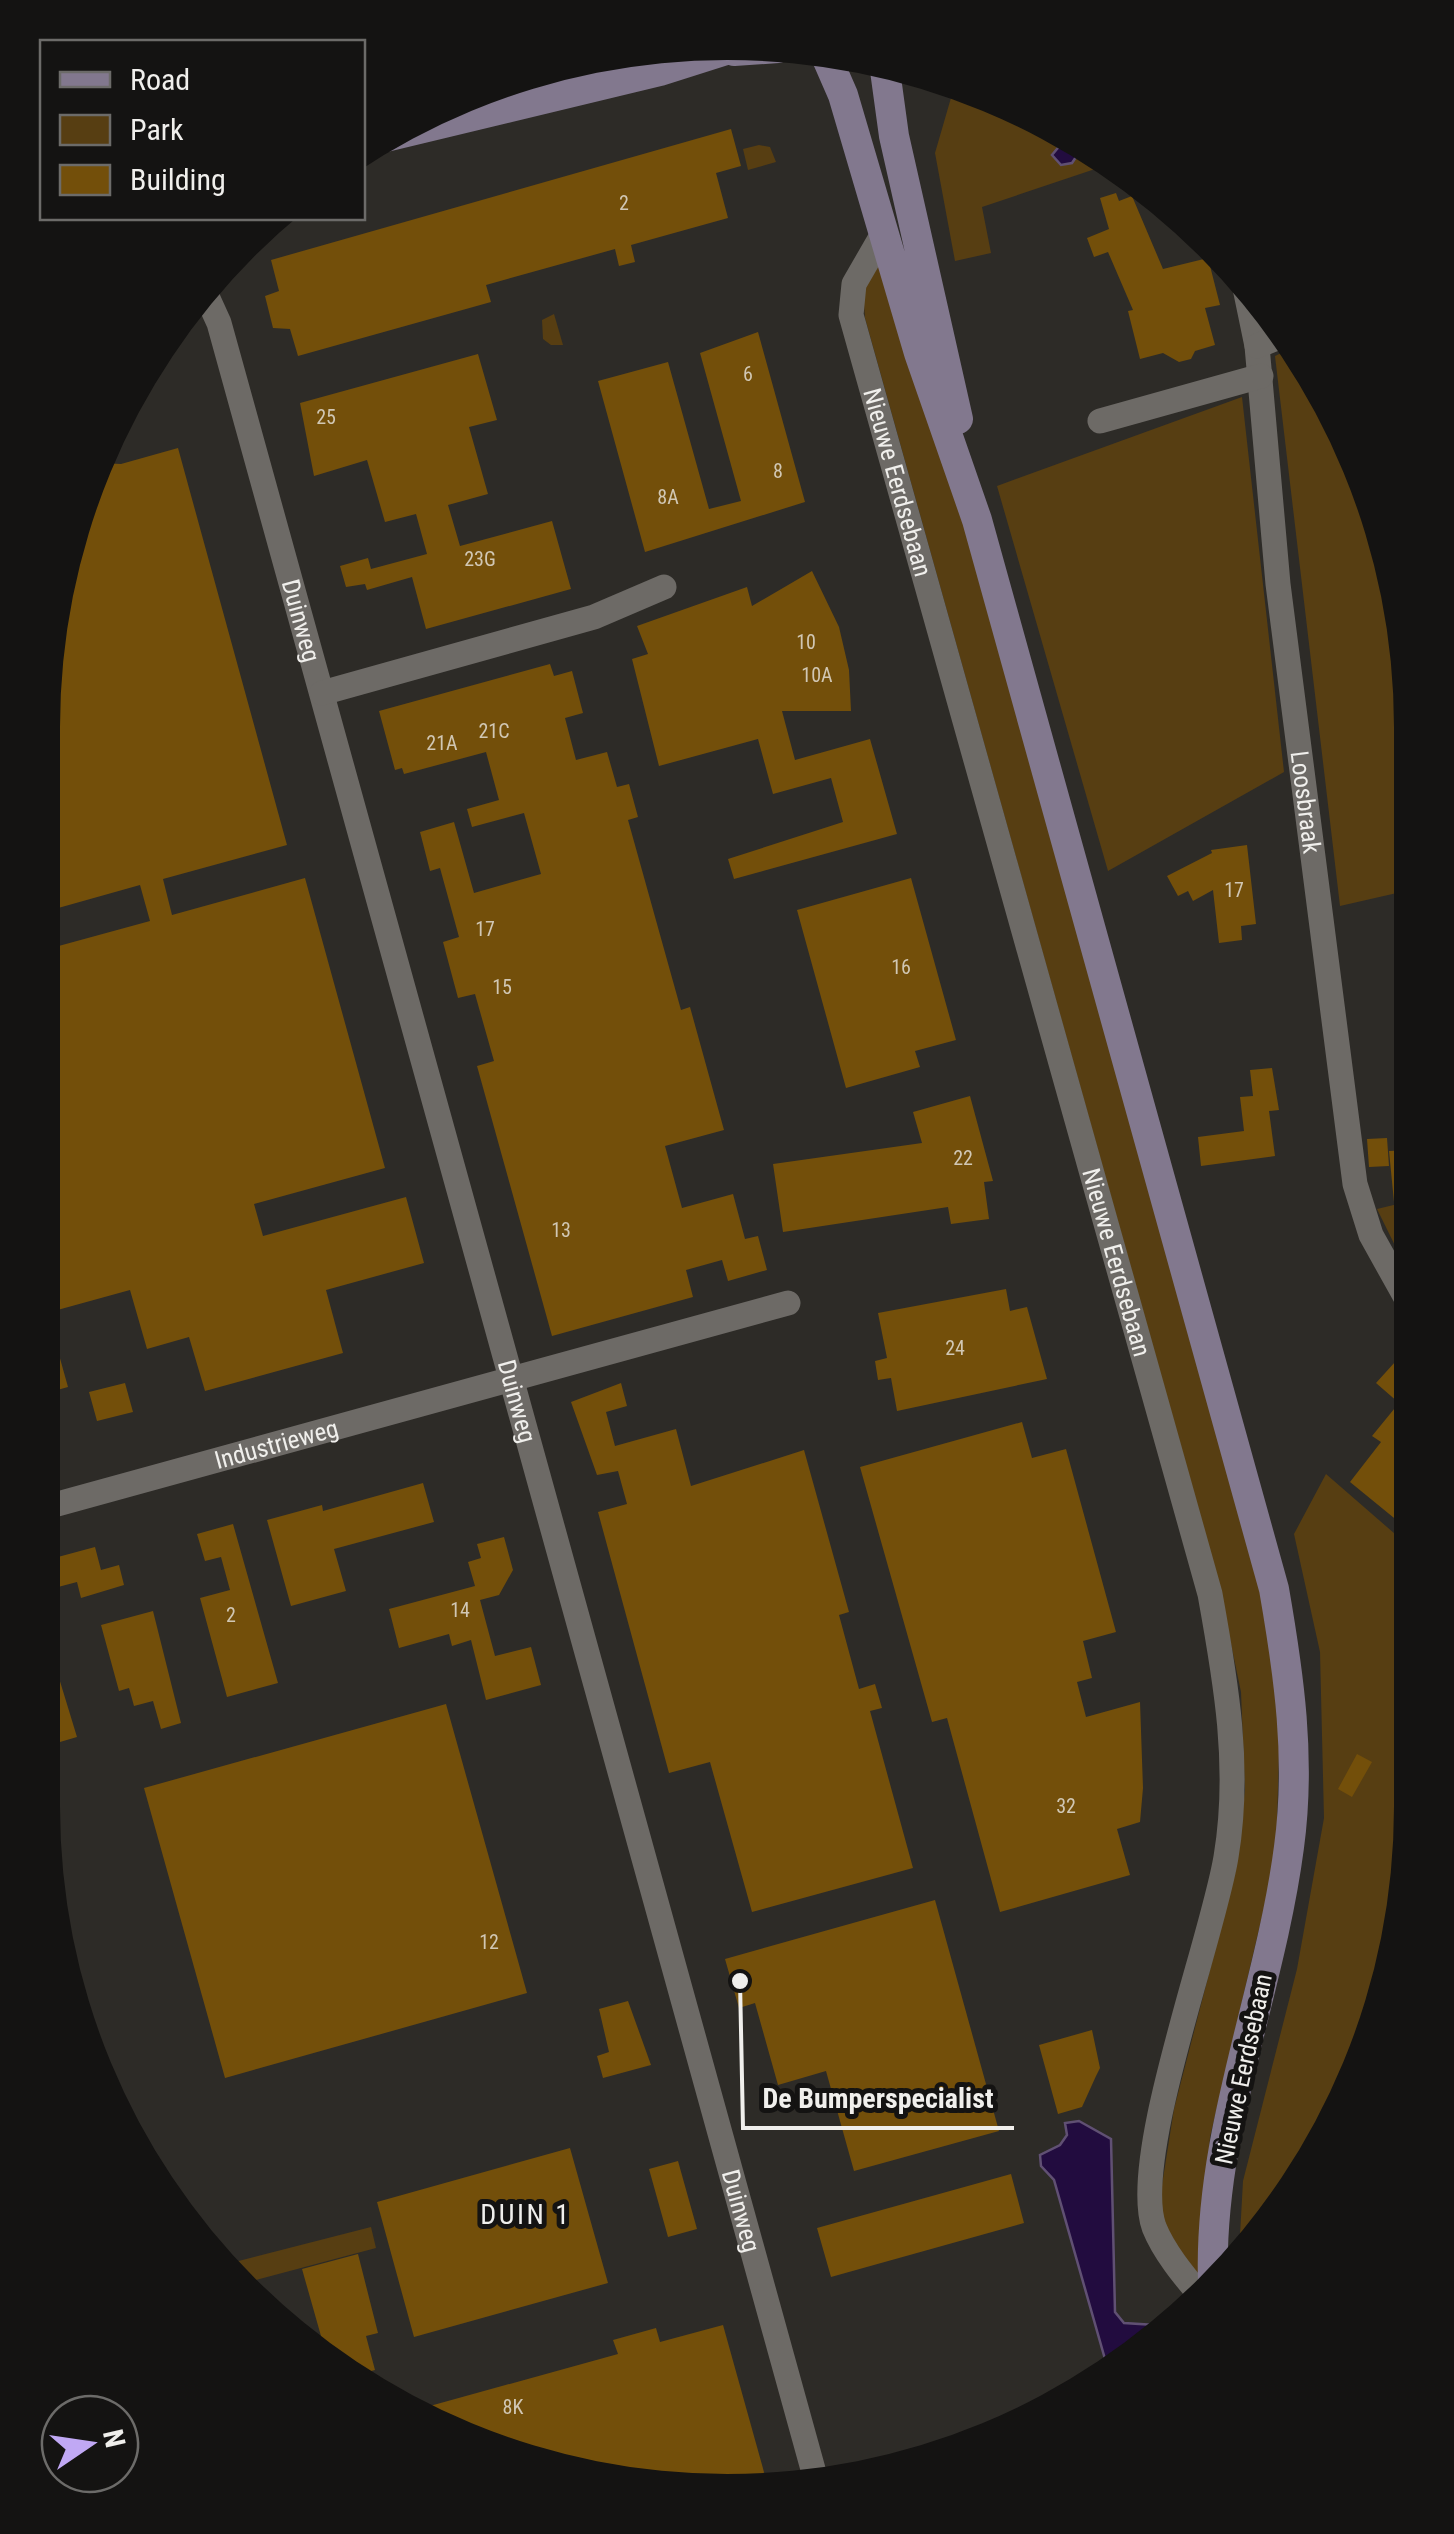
<svg xmlns="http://www.w3.org/2000/svg" width="1454" height="2534" font-family="'Roboto Condensed',sans-serif">
  <rect width="100%" height="100%" fill="#2d2b27"/>
  <path fill="#573e12" d="M955 84 988 94 1067 137 1063 139 1072 163 1084 145 1113 163 982 207 991 253 955 261 935 153Z
    M759 145 770 147 776 162 748 170 743 149Z
    M884 257 942 444 1261 1595 1280 1718 1276 1857 1210 2137 1199 2276 1165 2236 1159 2204 1174 2109 1235 1873 1245 1790 1241 1692 1216 1572 865 318 863 290Z
    M554 314 563 345H551L543 339 542 320Z
    M1292 348 1319 384 1375 508 1410 682V890L1340 906 1275 356Z
    M1242 397 1284 772 1108 871 997 486Z
    M1410 1201V1276L1377 1209Z
    M1326 1474 1410 1547V1852L1375 2028 1296 2187 1239 2253 1243 2181 1297 1969 1324 1818 1320 1652 1294 1534Z
    M371 2227 376 2248 252 2281 254 2289 227 2264Z"/>
  <path fill="#220c3f" stroke="#605073" stroke-width="2.5" d="M1067 137 1084 145 1072 163 1061 165 1052 155Z
    M1079 2121 1111 2139 1115 2312 1124 2323 1155 2325 1157 2335 1107 2366 1054 2180 1041 2166 1040 2155 1060 2145 1067 2135 1065 2123Z"/>
  <path fill="#734f0a" d="M731 129 741 166 716 173 728 218 631 245 635 262 619 266 615 249 486 285 491 302 298 356 290 329 273 328 265 296 279 291 271 260Z
    M1116 193 1119 201 1132 196 1163 269 1208 258 1220 305 1205 308 1215 345 1195 351 1191 359 1179 362 1163 353 1140 359 1128 311 1133 310 1108 252 1094 257 1087 238 1109 229 1100 198Z
    M758 332 805 502 645 552 598 381 668 362 709 509 741 501 700 353Z
    M478 354 497 420 469 427 488 494 448 505 460 546 552 521 571 589 426 629 412 577 367 590 365 584 346 587 340 566 368 558 371 569 427 554 416 514 385 522 367 460 314 476 300 403Z
    M178 448 287 845 163 879 172 915 305 878 385 1168 254 1204 263 1236 406 1197 424 1263 326 1290 343 1353 205 1391 189 1337 147 1349 130 1290 43 1314 44 950 150 921 140 885 44 912V682L79 506 100 463 121 464Z
    M812 571 839 627 849 670 851 711H782L795 760 870 739 897 834 734 879 728 859 843 822 831 778 773 794 758 739 659 766 632 659 648 654 637 626 747 587 752 606Z
    M550 664 554 676 572 671 583 713 565 718 576 760 607 752 617 787 629 784 638 817 628 820 681 1010 690 1007 724 1130 665 1146 682 1208 733 1194 745 1239 758 1236 767 1270 728 1281 722 1260 686 1270 693 1297 552 1336 477 1066 494 1061 475 994 458 998 443 942 459 937 440 868 430 871 420 832 454 822 474 893 541 874 524 813 472 827 467 809 499 800 486 752 404 774 402 768 395 770 379 711Z
    M1247 845 1256 924 1241 926 1242 940 1219 943 1213 890 1193 901 1188 891 1178 896 1167 876 1212 853 1211 850Z
    M911 878 956 1040 915 1051 920 1067 846 1088 797 910Z
    M1272 1068 1279 1110 1269 1111 1275 1156 1201 1166 1198 1137 1244 1131 1240 1097 1253 1096 1250 1070Z
    M970 1096 993 1181 984 1182 989 1219 951 1224 948 1207 783 1232 773 1164 922 1143 913 1112Z
    M1387 1138 1389 1166 1369 1167 1367 1139Z
    M1410 1150V1201L1394 1202 1389 1151Z
    M1006 1289 1010 1311 1027 1307 1047 1379 897 1411 891 1378 878 1380 875 1361 887 1358 878 1313Z
    M49 1319 68 1387 43 1394V1320Z
    M1395 1362 1410 1375V1531L1350 1482 1381 1442 1372 1436 1399 1403 1376 1383Z
    M125 1383 133 1412 97 1421 89 1392Z
    M621 1383 627 1406 606 1412 615 1446 676 1429 691 1486 804 1450 849 1612 839 1615 859 1689 875 1684 882 1708 870 1711 913 1868 752 1912 710 1762 669 1773 598 1512 627 1504 618 1471 597 1475 571 1402Z
    M1022 1422 1032 1458 1066 1449 1116 1632 1083 1641 1092 1678 1077 1682 1086 1717 1140 1702 1143 1788 1140 1822 1117 1829 1130 1875 1000 1912 947 1718 932 1722 860 1467Z
    M423 1483 434 1522 334 1549 346 1591 291 1606 267 1520 322 1505 323 1511Z
    M233 1524 278 1683 227 1697 200 1598 230 1590 221 1557 205 1561 197 1534Z
    M504 1537 513 1570 499 1595 480 1600 495 1656 531 1647 541 1685 486 1700 471 1640 452 1646 449 1634 399 1648 389 1609 475 1586 468 1562 481 1558 477 1544Z
    M95 1547 101 1570 119 1565 124 1585 81 1598 77 1582 43 1591V1561Z
    M153 1611 181 1723 161 1729 153 1701 134 1706 129 1688 119 1691 101 1625Z
    M48 1642 77 1737 43 1747V1643Z
    M446 1704 527 1993 225 2078 144 1788Z
    M1357 1754 1372 1762 1352 1797 1338 1789Z
    M935 1900 999 2131 854 2171 826 2071 778 2085 755 2003 739 2008 725 1959Z
    M628 2001 651 2065 603 2078 597 2056 609 2052 599 2009Z
    M1092 2030 1100 2068 1096 2076 1082 2107 1058 2114 1039 2045Z
    M570 2148 608 2283 414 2337 377 2202Z
    M678 2161 697 2229 668 2237 649 2169Z
    M1011 2174 1024 2223 831 2277 817 2228Z
    M358 2254 378 2333 366 2336 375 2370 349 2377 308 2340 321 2336 302 2269Z
    M723 2325 769 2490 549 2468 419 2409 618 2354 613 2340 656 2328 660 2342Z"/>
  <g fill="none" stroke-linecap="round" stroke-linejoin="round">
    <g stroke="#6d6a66" stroke-width="25">
      <path id="s1" d="M884 232 854 284 851 315 1210 1594C1226 1682 1241 1768 1226 1857 1213 1938 1130 2158 1154 2227 1164 2252 1184 2276 1201 2296"/>
      <path id="s2" d="M1245 288 1257 346 1278 584 1355 1184 1371 1235 1410 1305"/>
      <path id="s3" d="M204 290 219 323 816 2480"/>
      <path d="M1257 346 1282 336"/>
      <path d="M1100 421 1261 376"/>
      <path d="M322 693 594 617 664 587"/>
      <path id="s4" d="M43 1508 788 1303"/>
    </g>
    <path stroke="#82788e" stroke-width="30" d="M734 51 778 48
      M826 56 843 95 919 353 977 520 1274 1589C1289 1675 1301 1759 1289 1847 1270 1993 1208 2132 1213 2282
      M884 63 894 136 958 419
      M386 137 660 71 745 44"/>
  </g>
  <g text-anchor="middle" stroke-width="10" stroke-linejoin="round" paint-order="stroke">
    <g font-size="20" fill="#d1c7b4">
      <text x="624" y="210">2</text>
      <text x="748" y="381">6</text>
      <text x="326" y="424">25</text>
      <text x="778" y="478">8</text>
      <text x="668" y="504">8A</text>
      <text x="480" y="566">23G</text>
      <text x="806" y="649">10</text>
      <text x="817" y="682">10A</text>
      <text x="494" y="738">21C</text>
      <text x="442" y="750">21A</text>
      <text x="1234" y="897">17</text>
      <text x="485" y="936">17</text>
      <text x="901" y="974">16</text>
      <text x="502" y="994">15</text>
      <text x="963" y="1165">22</text>
      <text x="561" y="1237">13</text>
      <text x="955" y="1355">24</text>
      <text x="460" y="1617">14</text>
      <text x="231" y="1622">2</text>
      <text x="1066" y="1813">32</text>
      <text x="489" y="1949">12</text>
      <text x="513" y="2414">8K</text>
    </g>
    <g font-size="25" fill="#f0efec" stroke="#141312">
      <text dy="9" stroke="none"><textPath href="#s1" startOffset="265">Nieuwe Eerdsebaan</textPath></text>
      <text dy="9" stroke="none"><textPath href="#s3" startOffset="345">Duinweg</textPath></text>
      <text dy="9" stroke="none"><textPath href="#s2" startOffset="518">Loosbraak</textPath></text>
      <text dy="9" stroke="none"><textPath href="#s1" startOffset="1075">Nieuwe Eerdsebaan</textPath></text>
      <text dy="9" stroke="none"><textPath href="#s3" startOffset="1155">Duinweg</textPath></text>
      <text dy="9" stroke="none"><textPath href="#s4" startOffset="242">Industrieweg</textPath></text>
      <text transform="translate(1243 2069) rotate(-78)" y="9">Nieuwe Eerdsebaan</text>
      <text dy="9" stroke="none"><textPath href="#s3" startOffset="1995">Duinweg</textPath></text>
    </g>
    <g font-size="28" letter-spacing="2.5" fill="#f0efec" stroke="#141312">
      <text x="526" y="2224">DUIN 1</text>
    </g>
  </g>
  <path d="M0 0H1454V2534H0ZM727 60H727A667 667 0 0 1 1394 727V1807A667 667 0 0 1 727 2474H727A667 667 0 0 1 60 1807V727A667 667 0 0 1 727 60Z" fill="#141312" fill-rule="evenodd"/>
  <path fill="none" stroke="#f0efec" stroke-width="4" d="M740 1981L743 2128H1014"/>
  <circle fill="#f0efec" stroke="#141312" stroke-width="4" cx="740" cy="1981" r="10"/>
  <g font-size="28" text-anchor="middle" font-weight="bold" fill="#f0efec" stroke="#141312" stroke-width="10" stroke-linejoin="round" paint-order="stroke">
    <text x="878" y="2108">De Bumperspecialist</text>
  </g>
  <rect x="40" y="40" width="325" height="180" fill="#141312" stroke="#6c6b69" stroke-width="2.5"/>
  <rect x="60" y="72" width="50" height="15" fill="#82788e" stroke="#6c6b69" stroke-width="2.5"/>
  <text x="130" y="90" font-size="30" fill="#f0efec">Road</text>
  <rect x="60" y="115" width="50" height="30" fill="#573e12" stroke="#6c6b69" stroke-width="2.5"/>
  <text x="130" y="140" font-size="30" fill="#f0efec">Park</text>
  <rect x="60" y="165" width="50" height="30" fill="#734f0a" stroke="#6c6b69" stroke-width="2.5"/>
  <text x="130" y="190" font-size="30" fill="#f0efec">Building</text>
  <g transform="translate(90 2444) rotate(77)"><circle r="48" fill="#141312" stroke="#6c6b69" stroke-width="2.5"/>
  <path d="M0-8L18 38L0 25L-18 38Z" fill="#c0a8f4"/>
  <text y="-15" font-size="28" font-weight="bold" text-anchor="middle" fill="#f0efec">N</text>
  </g>
</svg>
